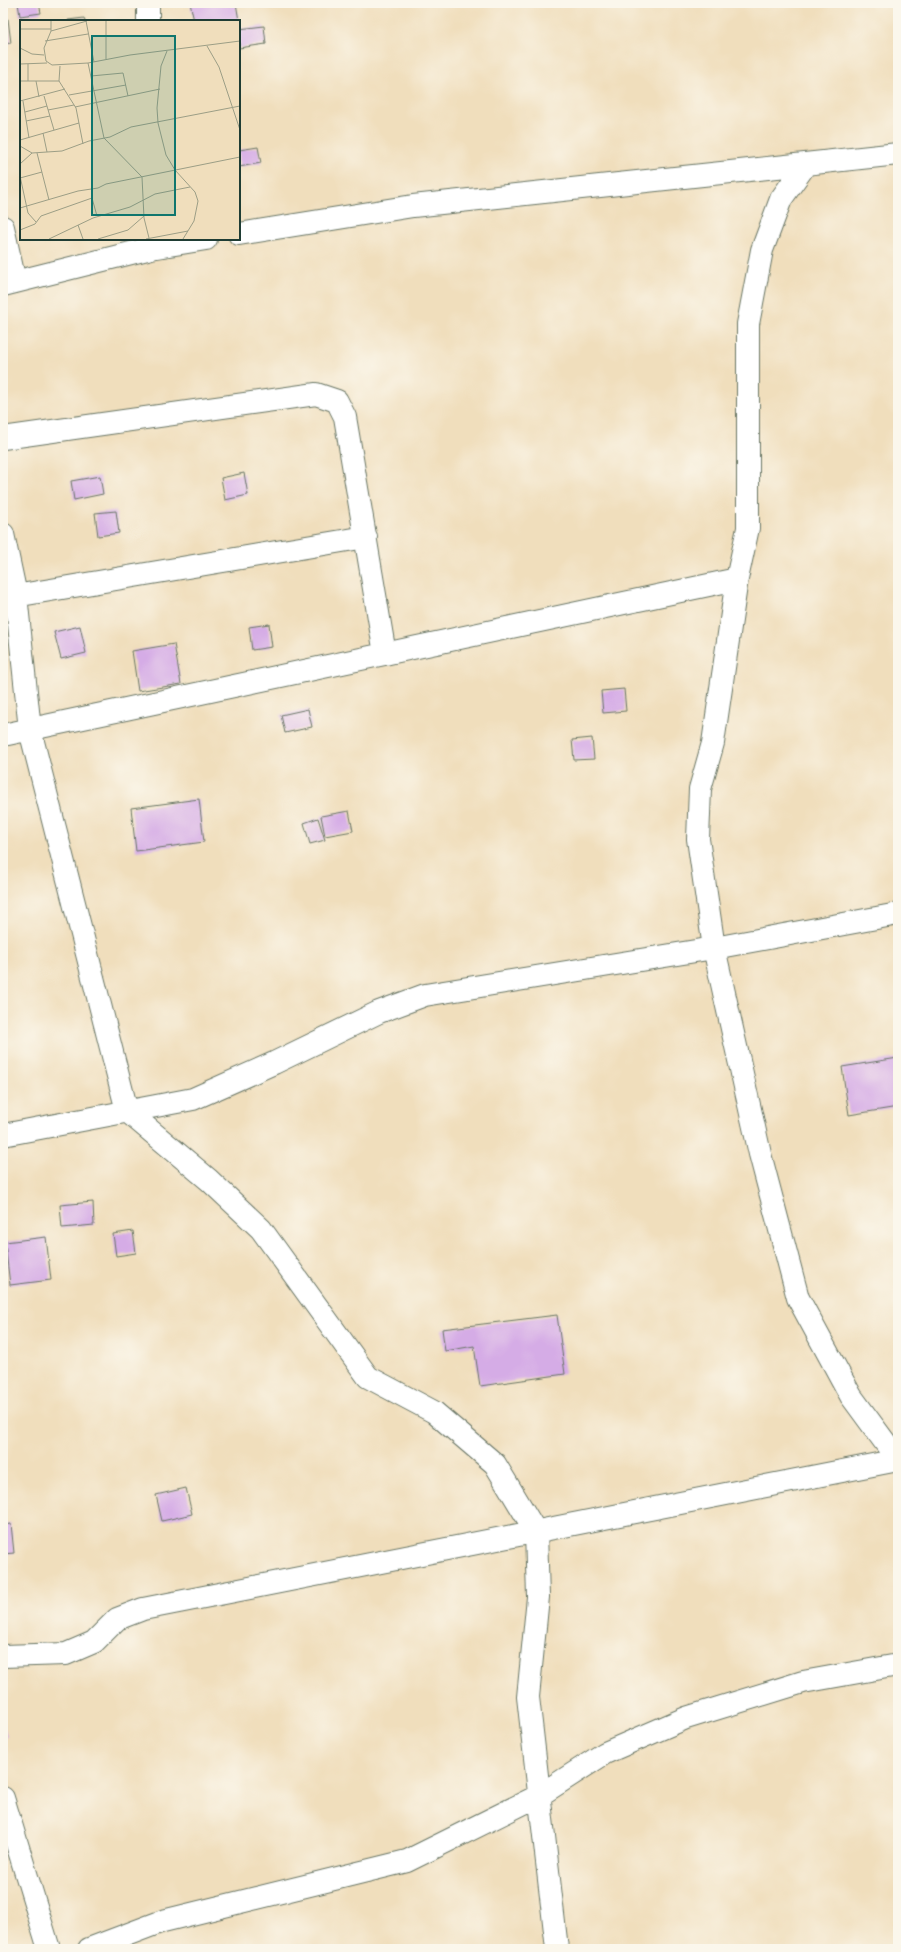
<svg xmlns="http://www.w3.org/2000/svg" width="901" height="1952" font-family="'IM FELL Double Pica',serif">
  <rect width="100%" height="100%" fill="#fbf7ec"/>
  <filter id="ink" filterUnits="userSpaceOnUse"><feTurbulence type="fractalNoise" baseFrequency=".025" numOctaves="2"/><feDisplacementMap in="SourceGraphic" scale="8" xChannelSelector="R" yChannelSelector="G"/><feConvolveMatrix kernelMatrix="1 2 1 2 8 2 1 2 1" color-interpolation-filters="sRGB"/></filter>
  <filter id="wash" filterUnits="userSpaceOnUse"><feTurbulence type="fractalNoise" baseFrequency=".012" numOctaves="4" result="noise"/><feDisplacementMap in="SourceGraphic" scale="16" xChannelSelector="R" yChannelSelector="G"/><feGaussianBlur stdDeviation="0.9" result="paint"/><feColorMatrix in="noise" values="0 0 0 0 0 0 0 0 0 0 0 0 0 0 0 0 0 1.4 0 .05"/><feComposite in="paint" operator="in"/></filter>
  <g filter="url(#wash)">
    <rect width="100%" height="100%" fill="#f0debc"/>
    <g id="blocks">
      <path fill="#d5ace6" d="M18 3H39L41 13 20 16Z
        M190 3H236L239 21H194Z
        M84 18 85 21H68V20Z
        M3 19H8L11 43 3 44Z
        M264 26 266 44 239 48V29Z
        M258 147 261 163 239 167V150Z
        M244 473 248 495 225 500 221 478Z
        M100 476 103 494 74 500 71 481Z
        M116 511 119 533 98 536 95 513Z
        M269 624 272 647 252 650 249 627Z
        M80 626 86 653 61 659 54 632Z
        M174 644 181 684 138 691 132 651Z
        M624 689 626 711 603 713 601 691Z
        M308 709 312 727 285 733 281 715Z
        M592 738 594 759 574 760 572 740Z
        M199 799 204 842 136 851 131 808Z
        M349 811 353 831 325 836 321 816Z
        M318 818 325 840 310 844 304 823Z
        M898 1058V1107L849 1115 842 1067Z
        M93 1202 94 1225 62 1228 60 1205Z
        M133 1231 136 1253 116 1256 113 1234Z
        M46 1237 51 1280 10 1285 5 1242Z
        M557 1315 565 1374 480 1386 474 1346 445 1351 442 1329Z
        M186 1488 192 1514 162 1521 156 1495Z
        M11 1524 14 1553 3 1554V1525Z
        M3 1723 7 1736 3 1737Z"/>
    </g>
  </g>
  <g filter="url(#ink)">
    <use href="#blocks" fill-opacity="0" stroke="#687564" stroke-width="1"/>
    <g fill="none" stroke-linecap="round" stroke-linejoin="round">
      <defs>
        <path id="street" d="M148 3V21
          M806 164 781 199 762 250 748 324V528L737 579 713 743 700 789 698 839 714 948 760 1154 798 1298 851 1396 898 1460
          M3 227 15 282
          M239 234 413 206 898 154
          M3 285 151 248 206 239
          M3 438 316 394 337 401 345 417 385 654
          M3 534 16 595 30 730 127 1111 209 1180 261 1229 368 1377 434 1412 495 1464 536 1532 538 1597 528 1697 557 1949
          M3 598 366 537
          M3 735 737 579
          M3 1135 193 1099 274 1063 379 1012 425 995 714 948 898 914
          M3 1656 66 1654 94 1642 117 1619 143 1609 898 1460
          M3 1798 49 1949
          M89 1949 163 1921 407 1861 540 1795 605 1753 686 1718 803 1682 898 1665"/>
      </defs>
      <use href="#street" stroke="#687564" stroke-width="24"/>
      <use href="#street" stroke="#fff" stroke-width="22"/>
    </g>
  </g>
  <g transform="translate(20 20)">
    <rect width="220" height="220" fill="#f0debc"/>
    <path fill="none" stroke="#9c9e86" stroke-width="1" d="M31 1V11L24 28 26 41 32 45 68 43 110 35 220 21M66 1 74 42M86 1V39M0 9H31M31 11 67 1M25 21 68 14M187 26 199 47 220 110M0 28 12 34 24 35M147 31 141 46 137 88 138 103 146 135 155 150 175 172 178 181 174 201 163 219M68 43 84 118 122 157 124 198 129 218M0 44 27 43M8 44V61M40 46 39 61 56 88 63 124M71 56 103 53 108 76M0 61H39M16 61 19 77M49 75 106 65M24 76 34 110M0 81 45 69M3 81 9 118M55 87 140 69M28 90 54 85M5 92 27 86M6 101 30 96M23 113 27 132M0 120 59 103M0 126 12 133 42 131 69 121 90 117 111 107 220 86M17 133 29 180M0 144 12 133M0 156 8 193 16 202M0 158 22 152M0 188 58 171 78 168 86 164 220 137M58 205 63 219M0 210 15 204 21 196 72 178 77 196M29 219 73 198 110 187 135 174 170 167M78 219 108 210 124 196M126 219 168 211"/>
    <path fill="#0f766e" fill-opacity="0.15" stroke="#0f766e" stroke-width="2" d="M72 16H155V195H72Z"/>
    <rect width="220" height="220" fill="none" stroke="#1f3d34" stroke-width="2"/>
  </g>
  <rect width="901" height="1952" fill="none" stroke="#fbf7ec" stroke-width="16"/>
</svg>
